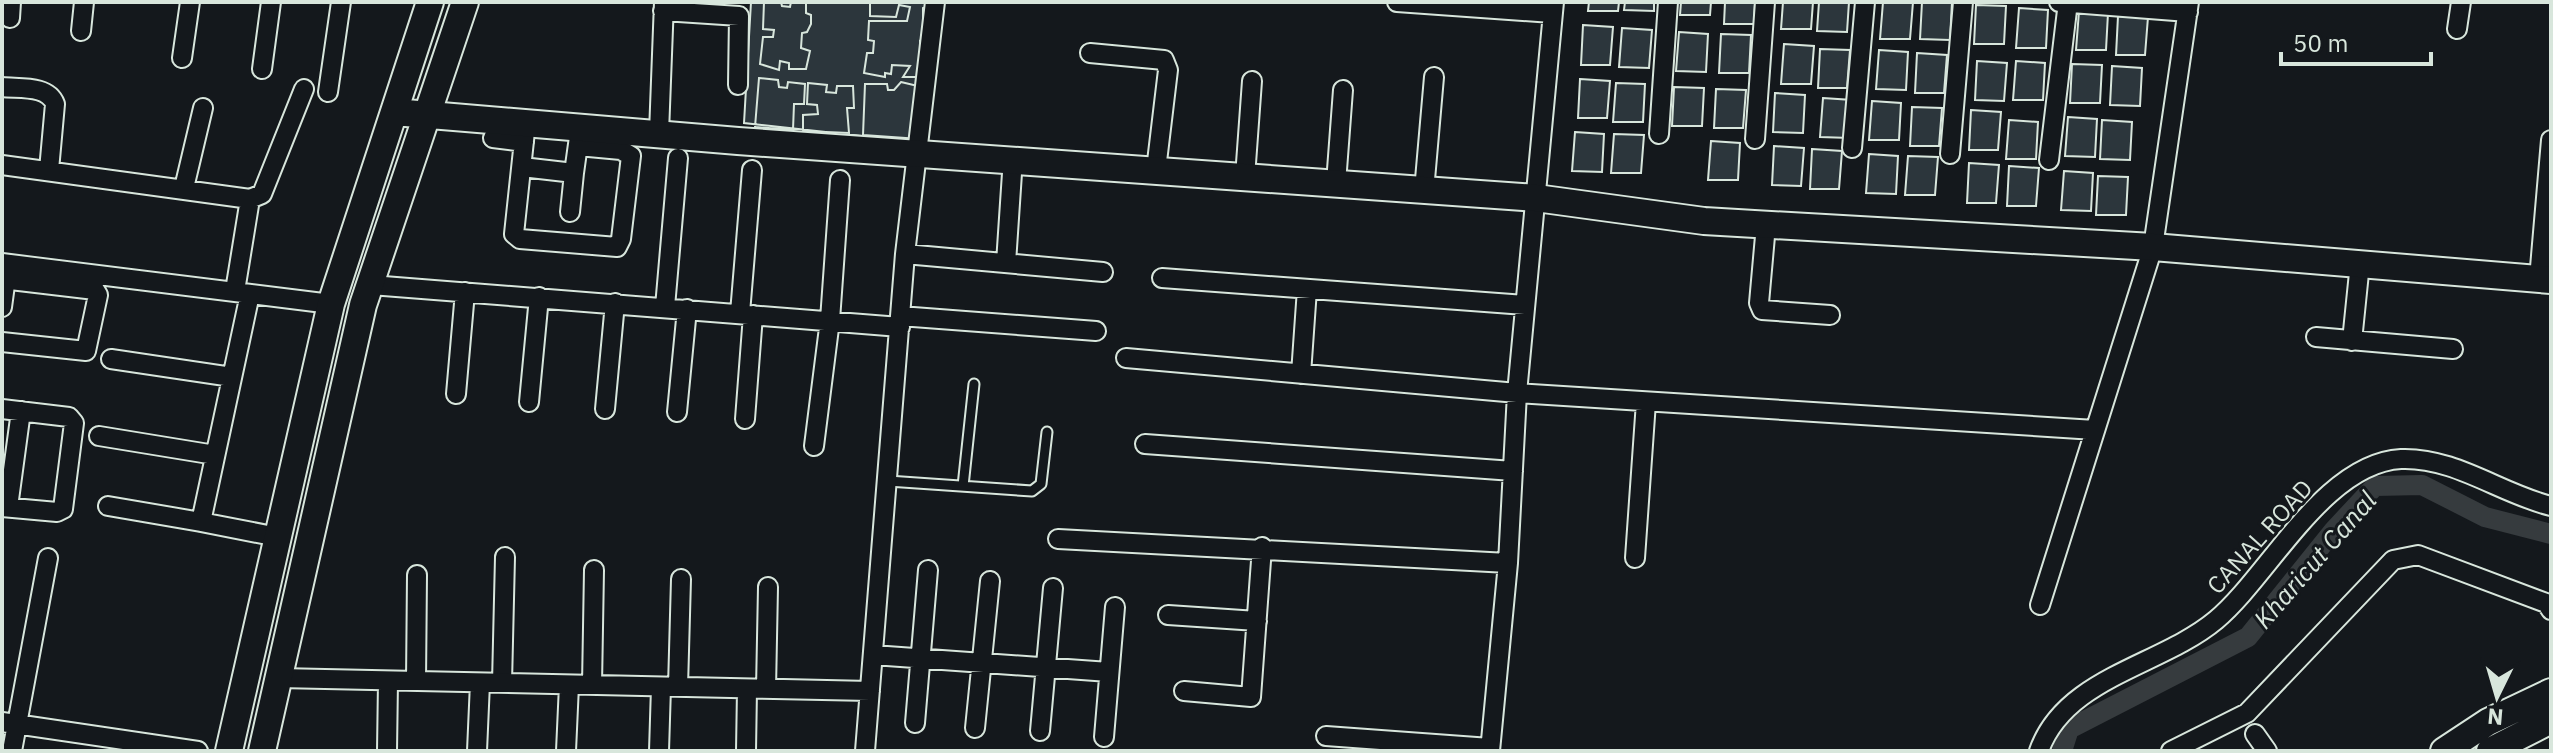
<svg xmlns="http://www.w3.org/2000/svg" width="2553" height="753" font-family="'IBM Plex Sans',sans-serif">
  <rect width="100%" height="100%" fill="#14181c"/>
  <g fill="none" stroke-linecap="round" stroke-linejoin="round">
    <path stroke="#363b3e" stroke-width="20" d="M2062 751 2069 729 2248 637 2334 530 2375 486 2422 485 2485 517 2551 534"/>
  </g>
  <path fill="#2c363c" stroke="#d8e6dc" stroke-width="2" d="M751 2H936L926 143 744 123Z
    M764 2H781L782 6 790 7 791 2H806V13L811 15V24L807 32 802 33 801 48 810 51 806 69H789V63L780 61 779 70 760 64 763 37H773L774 30 763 29Z
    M870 2H929L928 7 923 8V28L929 30 927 42 920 41V52L927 54 925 77H903L910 66 892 65 891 74 885 73V77L864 73 867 53H873L874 41 868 40 869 21H907L910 7 899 5 896 17 870 16Z
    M1589 2H1619L1618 11H1588Z
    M1625 2H1654V11L1624 10Z
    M1681 2H1711L1710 15H1680Z
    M1725 2H1755L1754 24H1724Z
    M1783 2H1813L1811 29H1781Z
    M1819 2H1849L1847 32 1817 31Z
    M1883 2H1913L1910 39H1880Z
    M1922 2H1952L1950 40 1920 39Z
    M1976 5 2006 6 2004 44H1974Z
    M2019 8 2048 10 2046 48H2016Z
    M2079 11 2108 13 2106 50H2076Z
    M2118 16 2148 17 2145 55H2116Z
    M1583 25 1613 27 1610 65H1581Z
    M1622 28 1652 30 1649 68 1619 67Z
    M1679 32 1708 34 1706 72 1676 71Z
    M1721 34 1751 35 1749 73H1719Z
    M1784 44 1814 46 1811 84H1781Z
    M1820 49 1850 50 1847 88H1818Z
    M1879 50 1908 52 1906 90 1876 89Z
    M1917 53 1947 55 1944 93H1915Z
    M1977 61 2007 63 2004 101 1975 100Z
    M2016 61 2045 63 2043 100H2013Z
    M2072 64 2102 65 2100 103H2070Z
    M2112 66 2142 68 2140 106 2110 105Z
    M759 78 778 80 779 87 787 88 788 82 805 84 804 104H794L793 130 755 127Z
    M1580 79 1610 81 1607 118H1578Z
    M901 82 922 87 920 139 863 135 865 84H887L888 90H894Z
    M808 83 827 85 826 92 836 93 837 86H853L854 108H847L849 133 803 131V115L818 114 817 105 807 104Z
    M1616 83 1645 84 1643 122H1613Z
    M1674 87 1704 88 1702 126H1672Z
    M1716 89 1746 90 1743 128H1714Z
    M1775 93 1805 95 1803 133 1773 132Z
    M1823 98 1852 100 1850 138 1820 137Z
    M1872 101 1901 103 1899 140H1869Z
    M1912 107 1942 108 1939 146H1910Z
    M1971 110 2001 112 1998 150H1969Z
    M2068 117 2097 119 2095 157 2065 156Z
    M2009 120 2038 122 2036 159H2006Z
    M2102 120 2132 122 2130 160 2100 159Z
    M1575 132 1604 134 1602 172 1572 171Z
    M1614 134 1644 135 1641 173H1611Z
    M1711 141 1740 143 1738 180H1708Z
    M1774 146 1804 148 1801 186 1772 185Z
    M1812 149 1842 151 1839 189H1810Z
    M1869 154 1898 156 1896 194 1866 193Z
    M1908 156 1938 157 1935 195H1905Z
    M1969 163 1999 165 1996 203H1967Z
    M2009 166 2039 168 2036 206H2007Z
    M2064 171 2093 173 2091 211 2061 210Z
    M2098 176 2128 177 2126 215H2096Z"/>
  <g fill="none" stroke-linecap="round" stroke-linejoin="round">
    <defs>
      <path id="lane" d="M888 481 1032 491 1041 484 1047 432
        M963 486 974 384"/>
      <path id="street" d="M1397 2 1552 13
        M2059 2 2188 12
        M663 11 739 16 738 85
        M10 18 11 2
        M2457 29 2461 2
        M81 31 84 2
        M1090 53 1164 60 1168 70 1156 170
        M182 58 190 2
        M262 69 271 2
        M2 87C20 89 48 85 55 104L49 170
        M328 92 341 2
        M526 122 514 234 520 239 617 247 621 239 631 156 621 150 578 146
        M659 133 664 2
        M1659 134 1668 2
        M493 138 524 142
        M1755 139 1765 2
        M1852 148 1865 2
        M1950 154 1963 2
        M2049 160 2068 2
        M2 165 250 199 235 291
        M522 167 574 173 579 137
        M1245 177 1252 81
        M1336 183 1343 90
        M184 188 203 108
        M1424 191 1434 77
        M250 199 262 194 304 89
        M570 212 574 173
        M1766 225 1759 303 1762 310 1830 315
        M905 254 1103 272
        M2 263 331 304
        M1006 263 1013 158
        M1162 278 1525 305
        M2 279 95 290 98 295 86 351 2 342
        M2539 279 2551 140
        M371 285 900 327
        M250 294 201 522 278 537
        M2 307 7 270
        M665 307 678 158
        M740 313 752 170
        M900 316 1096 331
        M2316 337 2453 349
        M2352 341 2360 263
        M1126 358 1517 393 2095 430
        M111 359 232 377
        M1301 374 1307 289
        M456 394 465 292
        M529 402 539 297
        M2 409 69 417 74 423 63 509 57 512 2 507
        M605 409 615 303
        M677 412 687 309
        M745 419 753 315
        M99 436 215 455
        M1145 444 1513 471
        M814 446 830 320 840 180
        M108 506 201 522
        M8 507 21 411
        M1058 539 1508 563
        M1635 558 1646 402
        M2040 605 2153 247 2189 2
        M1168 615 1257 621
        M873 655 1109 672
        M279 678 870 691
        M416 681 417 575
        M502 683 505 557
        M592 685 594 570
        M678 687 681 579
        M766 689 768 587
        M1184 691 1251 697 1262 547
        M2 722 198 751
        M915 723 928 570
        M975 728 990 581
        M1040 731 1053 588
        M2255 734 2267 751
        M1326 736 1490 748
        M1104 737 1115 607
        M12 751 48 558
        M387 751 388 681
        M477 751 480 683
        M566 751 569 685
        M659 751 661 687
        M746 751 747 689
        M865 751 905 254 935 2
        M1490 751 1508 563 1517 393 1554 2
        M2039 751C2065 677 2161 666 2216 620 2268 577 2324 463 2401 459 2455 457 2501 494 2551 506
        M2171 751 2247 713 2393 560 2418 555 2546 603 2551 610"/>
      <path id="secondary" d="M394 112 738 141 1536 198 1704 221 2153 247 2551 280
        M229 751 331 304 430 2
        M262 751 363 305 465 2
        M2444 751 2488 722 2551 692
        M2490 751 2551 720"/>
    </defs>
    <use href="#lane" stroke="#d8e6dc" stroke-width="13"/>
    <use href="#street" stroke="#d8e6dc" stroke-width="22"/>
    <use href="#secondary" stroke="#d8e6dc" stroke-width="30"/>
    <use href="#lane" stroke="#14181c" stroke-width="9"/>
    <use href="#street" stroke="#14181c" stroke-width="18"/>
    <use href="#secondary" stroke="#14181c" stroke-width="26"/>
  </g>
  <g text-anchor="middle" stroke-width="6" stroke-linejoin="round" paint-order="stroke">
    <g font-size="24" fill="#d8e6dc" stroke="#14181c">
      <text transform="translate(2260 537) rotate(-48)" y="8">CANAL ROAD</text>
    </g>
    <g font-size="26" font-style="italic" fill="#d8e6dc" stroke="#14181c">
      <text transform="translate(2315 560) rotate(-49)" y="9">Kharicut Canal</text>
    </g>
  </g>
  <rect width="2553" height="753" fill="none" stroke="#d8e6dc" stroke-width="8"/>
  <g transform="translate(2497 697) rotate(185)" stroke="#14181c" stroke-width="6" paint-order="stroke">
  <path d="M0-6L14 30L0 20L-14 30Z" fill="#d8e6dc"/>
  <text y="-12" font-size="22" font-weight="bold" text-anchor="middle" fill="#d8e6dc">N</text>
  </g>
  <path d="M2281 52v12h150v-12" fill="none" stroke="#d8e6dc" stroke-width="4"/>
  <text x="2293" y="52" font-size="24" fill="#d8e6dc" stroke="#14181c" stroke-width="6" paint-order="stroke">50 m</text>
</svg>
